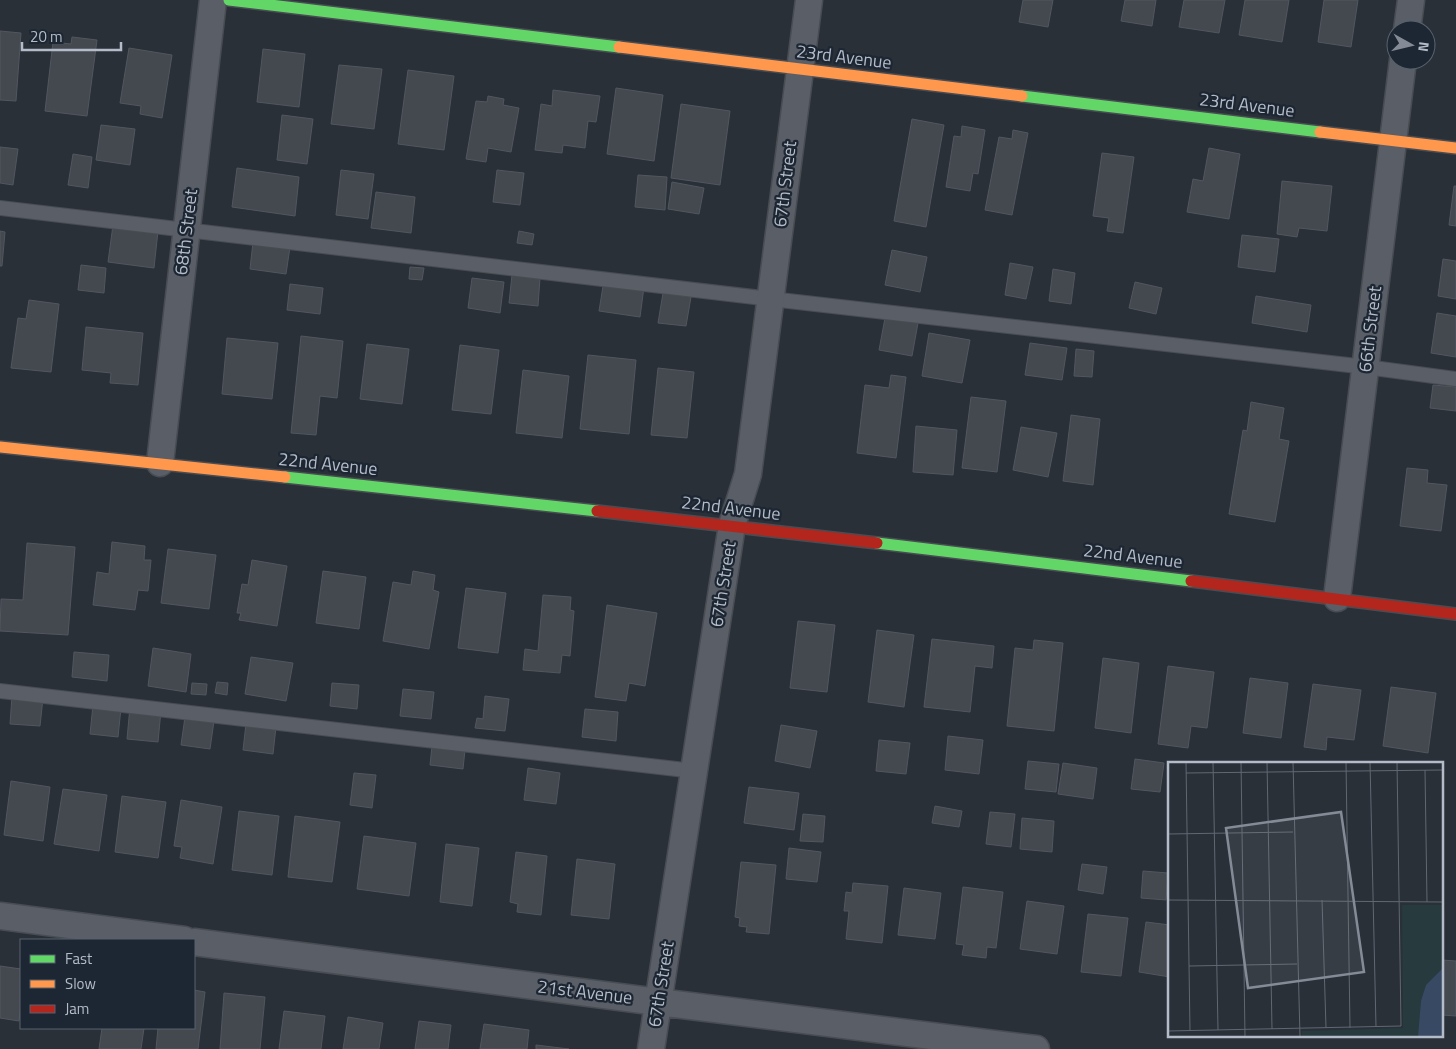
<svg xmlns="http://www.w3.org/2000/svg" width="1456" height="1049" font-family="'Titillium Web',sans-serif">
  <rect width="100%" height="100%" fill="#2a3038"/>
  <path fill="#444950" stroke="#52575f" d="M1023 0H1053L1048 27 1019 22Z
    M1125 0H1156L1152 26 1121 21Z
    M1184 0H1225L1219 33 1179 27Z
    M1245 0H1289L1282 42 1239 35Z
    M1324 0H1358L1351 47 1318 42Z
    M0 31 21 33 16 101 0 100Z
    M72 37 97 40 87 116 45 111 53 42 71 44Z
    M129 48 172 55 162 118 140 114 141 106 120 103Z
    M263 49 305 54 299 107 257 102Z
    M339 65 382 69 374 129 331 124Z
    M408 70 454 76 444 150 398 144Z
    M616 88 663 95 654 161 607 154Z
    M553 90 600 96 596 122 588 121 585 148 563 145 562 153 535 150 541 104 552 106Z
    M488 96 504 99 503 105 519 108 511 152 488 148 486 162 466 159 476 101 487 102Z
    M681 104 730 111 720 185 671 178Z
    M282 115 313 119 307 164 277 160Z
    M912 119 944 125 926 227 894 221Z
    M101 125 135 129 130 165 96 160Z
    M962 126 985 130 978 174 973 173 970 191 946 187 954 136 961 137Z
    M1013 130 1028 133 1012 215 985 210 999 137 1012 139Z
    M0 147 18 149 13 185 0 183Z
    M1209 148 1240 154 1229 219 1187 212 1193 179 1203 181Z
    M1102 153 1134 157 1123 233 1107 231 1109 218 1093 216Z
    M73 154 92 157 88 188 68 185Z
    M237 168 299 177 295 216 232 207Z
    M341 170 374 174 368 219 336 215Z
    M497 170 524 173 520 205 493 202Z
    M638 175 667 177 665 210 635 207Z
    M1282 181 1332 186 1327 231 1299 228 1297 237 1277 234Z
    M672 182 704 188 699 214 668 209Z
    M1454 186H1456V226L1449 225Z
    M376 192 415 197 411 233 371 228Z
    M113 225 158 231 154 268 108 262Z
    M0 231 5 232 2 266H0Z
    M519 231 534 234 532 245 517 243Z
    M1242 235 1279 239 1275 272 1238 267Z
    M253 242 290 247 286 274 250 269Z
    M892 250 927 257 920 292 885 285Z
    M1443 259 1456 261V299L1438 296Z
    M1010 263 1033 267 1026 299 1005 295Z
    M81 265 106 268 104 293 78 290Z
    M410 267 424 268 422 280 409 279Z
    M1053 269 1075 273 1071 304 1049 301Z
    M512 275 540 278 538 306 509 303Z
    M472 278 504 282 500 313 468 308Z
    M604 280 644 287 640 317 599 311Z
    M1135 282 1162 288 1156 314 1129 308Z
    M290 284 323 288 320 314 287 310Z
    M663 293 691 297 686 326 658 323Z
    M1256 296 1311 305 1307 332 1252 323Z
    M29 300 59 304 51 372 11 368 18 318 26 319Z
    M1437 313 1456 316V357L1431 353Z
    M885 318 918 323 912 356 879 350Z
    M86 327 143 333 138 385 110 383 111 373 82 370Z
    M929 333 970 340 962 383 922 376Z
    M301 336 343 341 337 398 320 396 316 435 291 433Z
    M227 338 278 343 272 399 222 394Z
    M1030 343 1067 348 1062 380 1025 375Z
    M367 344 409 349 402 404 360 399Z
    M460 345 499 350 491 414 452 410Z
    M1076 349 1094 351 1092 377 1074 376Z
    M588 355 636 360 629 434 580 429Z
    M658 368 694 372 687 438 651 435Z
    M523 370 569 376 562 438 516 433Z
    M891 375 906 377 896 458 857 453 865 385 889 388Z
    M1433 385 1456 387V411L1430 408Z
    M971 397 1006 401 997 472 962 468Z
    M1251 402 1284 408 1279 439 1289 441 1275 522 1229 514 1243 430 1247 431Z
    M1071 415 1100 419 1093 485 1063 481Z
    M916 426 957 430 953 475 913 472Z
    M1021 427 1057 433 1048 477 1013 470Z
    M1407 468 1428 470 1427 483 1447 485 1441 531 1400 526Z
    M112 542 145 546 144 560H151L148 591 138 590 135 610 93 605 97 572 109 574Z
    M27 543 75 547 68 635 0 631 1 599 23 600Z
    M168 549 216 555 209 609 161 603Z
    M252 560 287 566 277 626 239 620 241 613H237L242 584 248 585Z
    M323 571 366 577 359 629 316 623Z
    M413 571 435 575 433 590 439 592 429 649 383 641 393 582 411 585Z
    M466 588 506 593 498 653 458 648Z
    M543 595 571 597 570 610 574 611 570 656 562 655 560 673 523 670 525 649 538 651Z
    M607 605 657 613 645 686 629 683 626 701 595 697Z
    M798 621 835 625 827 692 790 688Z
    M877 630 914 635 904 707 868 702Z
    M932 639 994 646 992 668 975 666 970 712 924 707Z
    M1034 640 1063 643 1054 731 1007 726 1015 648 1033 650Z
    M153 648 191 654 186 692 148 686Z
    M74 652 109 655 107 681 72 677Z
    M251 657 293 663 286 701 245 694Z
    M1103 658 1139 663 1131 733 1095 728Z
    M1168 666 1214 672 1207 728 1191 726 1188 748 1158 744Z
    M1250 678 1288 683 1281 738 1243 733Z
    M217 682 228 683 227 695 215 693Z
    M192 683 207 684 206 695 191 694Z
    M332 683 359 685 357 709 330 706Z
    M1313 684 1361 690 1354 740 1327 737 1326 750 1304 747Z
    M1391 687 1436 693 1428 753 1383 746Z
    M403 689 434 692 431 719 400 716Z
    M12 696 43 698 40 726 10 724Z
    M485 696 509 699 505 731 475 728 477 718 483 719Z
    M93 705 121 708 118 737 90 734Z
    M130 707 161 710 158 742 127 739Z
    M585 709 618 712 616 741 582 737Z
    M185 717 214 721 210 749 181 745Z
    M246 724 276 727 273 754 243 750Z
    M781 725 817 731 810 768 775 761Z
    M948 736 983 740 979 774 945 770Z
    M879 740 910 743 906 774 876 771Z
    M432 746 465 750 463 769 430 765Z
    M1135 759 1164 763 1160 792 1131 789Z
    M1028 761 1059 764 1056 792 1025 789Z
    M1063 763 1097 768 1093 799 1058 794Z
    M528 768 560 773 556 804 524 800Z
    M354 773 376 775 372 808 350 805Z
    M11 781 50 787 43 841 4 835Z
    M749 787 799 793 794 830 744 823Z
    M63 789 107 795 99 851 54 844Z
    M122 796 166 802 158 858 115 852Z
    M181 800 222 807 213 864 180 858 182 847 174 846Z
    M935 806 962 811 959 827 932 823Z
    M239 811 279 816 272 875 232 870Z
    M990 812 1015 814 1011 847 986 844Z
    M803 814 825 816 823 842 800 841Z
    M295 816 340 822 332 882 288 877Z
    M1022 818 1054 821 1052 852 1020 849Z
    M364 836 416 843 409 896 357 889Z
    M446 844 479 848 472 906 440 902Z
    M789 848 821 852 817 882 786 879Z
    M516 852 547 856 541 915 517 912 518 904 510 902Z
    M577 859 615 864 609 919 571 915Z
    M741 862 776 865 769 934 746 932 747 927 739 926 740 918 735 917Z
    M1082 864 1107 867 1103 894 1078 890Z
    M1143 871 1168 873 1166 900 1141 898Z
    M853 883 888 886 882 943 846 939 849 911H844L846 892 852 893Z
    M963 887 1003 892 996 948 987 947 986 958 962 955 964 945 956 944Z
    M904 888 941 893 935 939 898 935Z
    M1027 901 1064 906 1057 954 1020 949Z
    M1088 914 1128 918 1121 976 1081 972Z
    M1146 922 1170 925V977L1139 972Z
    M1442 960 1456 961V1016L1442 1015Z
    M0 966 21 969V1004L19 1021 0 1018Z
    M194 990 205 992 198 1049H156L158 1028H194Z
    M224 993 265 997 260 1049H220Z
    M284 1011 325 1016 321 1049H279Z
    M348 1017 383 1023 379 1049H343Z
    M419 1021 451 1025 448 1049H415Z
    M484 1024 529 1030 527 1049H480Z
    M102 1028H144L141 1049H99Z
    M536 1045 569 1049H536Z"/>
  <g fill="none" stroke-linecap="round" stroke-linejoin="round">
    <defs>
      <path id="lane" d="M0 208 771 299 1366 367 1456 379
        M0 691 694 771"/>
      <path id="street" d="M1407 30 1411 0
        M160 463 213 0
        M1337 598 1403 60
        M0 916 184 940
        M194 942 658 1002 1036 1049
        M651 1049 732 525 748 474 809 0"/>
      <path id="fast" d="M229 0 619 47
        M1022 96 1320 132
        M285 477 597 511
        M877 543 1191 581"/>
      <path id="slow" d="M619 47 1022 96
        M1320 132 1456 148
        M0 447 285 477"/>
      <path id="jam" d="M597 511 877 543
        M1191 581 1456 614"/>
    </defs>
    <use href="#lane" stroke="#484c53" stroke-width="16"/>
    <use href="#street" stroke="#484c53" stroke-width="29"/>
    <use href="#fast" stroke="#484c53" stroke-width="14"/>
    <use href="#slow" stroke="#484c53" stroke-width="14"/>
    <use href="#jam" stroke="#484c53" stroke-width="14"/>
    <use href="#lane" stroke="#5a5e66" stroke-width="14"/>
    <use href="#street" stroke="#5a5e66" stroke-width="26"/>
    <use href="#fast" stroke="#63d668" stroke-width="11"/>
    <use href="#slow" stroke="#ff974d" stroke-width="11"/>
    <use href="#jam" stroke="#b3261e" stroke-width="11"/>
  </g>
  <g text-anchor="middle" stroke-width="4.5" stroke-linejoin="round" paint-order="stroke">
    <g font-size="18" fill="#b4bcc9" stroke="#1d2633">
      <text transform="translate(844 57) rotate(7)" y="6">23rd Avenue</text>
      <text transform="translate(1247 105) rotate(7)" y="6">23rd Avenue</text>
      <text transform="translate(785 184) rotate(-83)" y="6">67th Street</text>
      <text transform="translate(186 232) rotate(-83)" y="6">68th Street</text>
      <text transform="translate(1370 329) rotate(-83)" y="6">66th Street</text>
      <text transform="translate(328 464) rotate(6)" y="6">22nd Avenue</text>
      <text transform="translate(731 508) rotate(7)" y="6">22nd Avenue</text>
      <text transform="translate(1133 556) rotate(7)" y="6">22nd Avenue</text>
      <text transform="translate(723 584) rotate(-81)" y="6">67th Street</text>
      <text transform="translate(661 984) rotate(-81)" y="6">67th Street</text>
      <text transform="translate(585 992) rotate(7)" y="6">21st Avenue</text>
    </g>
  </g>
  <g transform="translate(1168 762)">
    <rect width="275" height="275" fill="#2a3038"/>
    <path d="M234 143H275V275H134V269L235 266Z" fill="#273a3e"/>
    <path d="M275 206V275H250L253 239 258 223Z" fill="#384963"/>
    <path fill="none" stroke="#616872" stroke-width="1" d="M18 0 22 269M45 0 50 268M73 0 77 275M99 0 104 267M125 0 132 275M178 0 182 266M202 0 208 265M257 8 259 140M18 11 275 8M0 72 125 70M0 138 275 140M154 138 158 266M21 204 129 202M0 269 233 264 229 0"/>
    <path fill="#848b96" fill-opacity="0.15" stroke="#848b96" stroke-width="2.5" d="M173 50 196 210 80 226 58 66Z"/>
    <rect width="275" height="275" fill="none" stroke="#b4bcc9" stroke-width="2.5"/>
  </g>
  <rect x="20" y="939" width="175" height="90" fill="#1d2633" stroke="#59626f"/>
  <rect x="30" y="955" width="25" height="8" fill="#63d668" stroke="#59626f"/>
  <text x="65" y="964" font-size="15" fill="#b4bcc9">Fast</text>
  <rect x="30" y="980" width="25" height="8" fill="#ff974d" stroke="#59626f"/>
  <text x="65" y="989" font-size="15" fill="#b4bcc9">Slow</text>
  <rect x="30" y="1005" width="25" height="8" fill="#b3261e" stroke="#59626f"/>
  <text x="65" y="1014" font-size="15" fill="#b4bcc9">Jam</text>
  <g transform="translate(1411 45) rotate(98)"><circle r="24" fill="#1d2633" stroke="#59626f"/>
  <path d="M0-4L9 19L0 12L-9 19Z" fill="#848b96"/>
  <text y="-8" font-size="14" font-weight="bold" text-anchor="middle" fill="#b4bcc9">N</text>
  </g>
  <path d="M22 42v8h99v-8" fill="none" stroke="#b4bcc9" stroke-width="2.5"/>
  <text x="30" y="42" font-size="15" fill="#b4bcc9" stroke="#1d2633" stroke-width="4" paint-order="stroke">20 m</text>
</svg>
